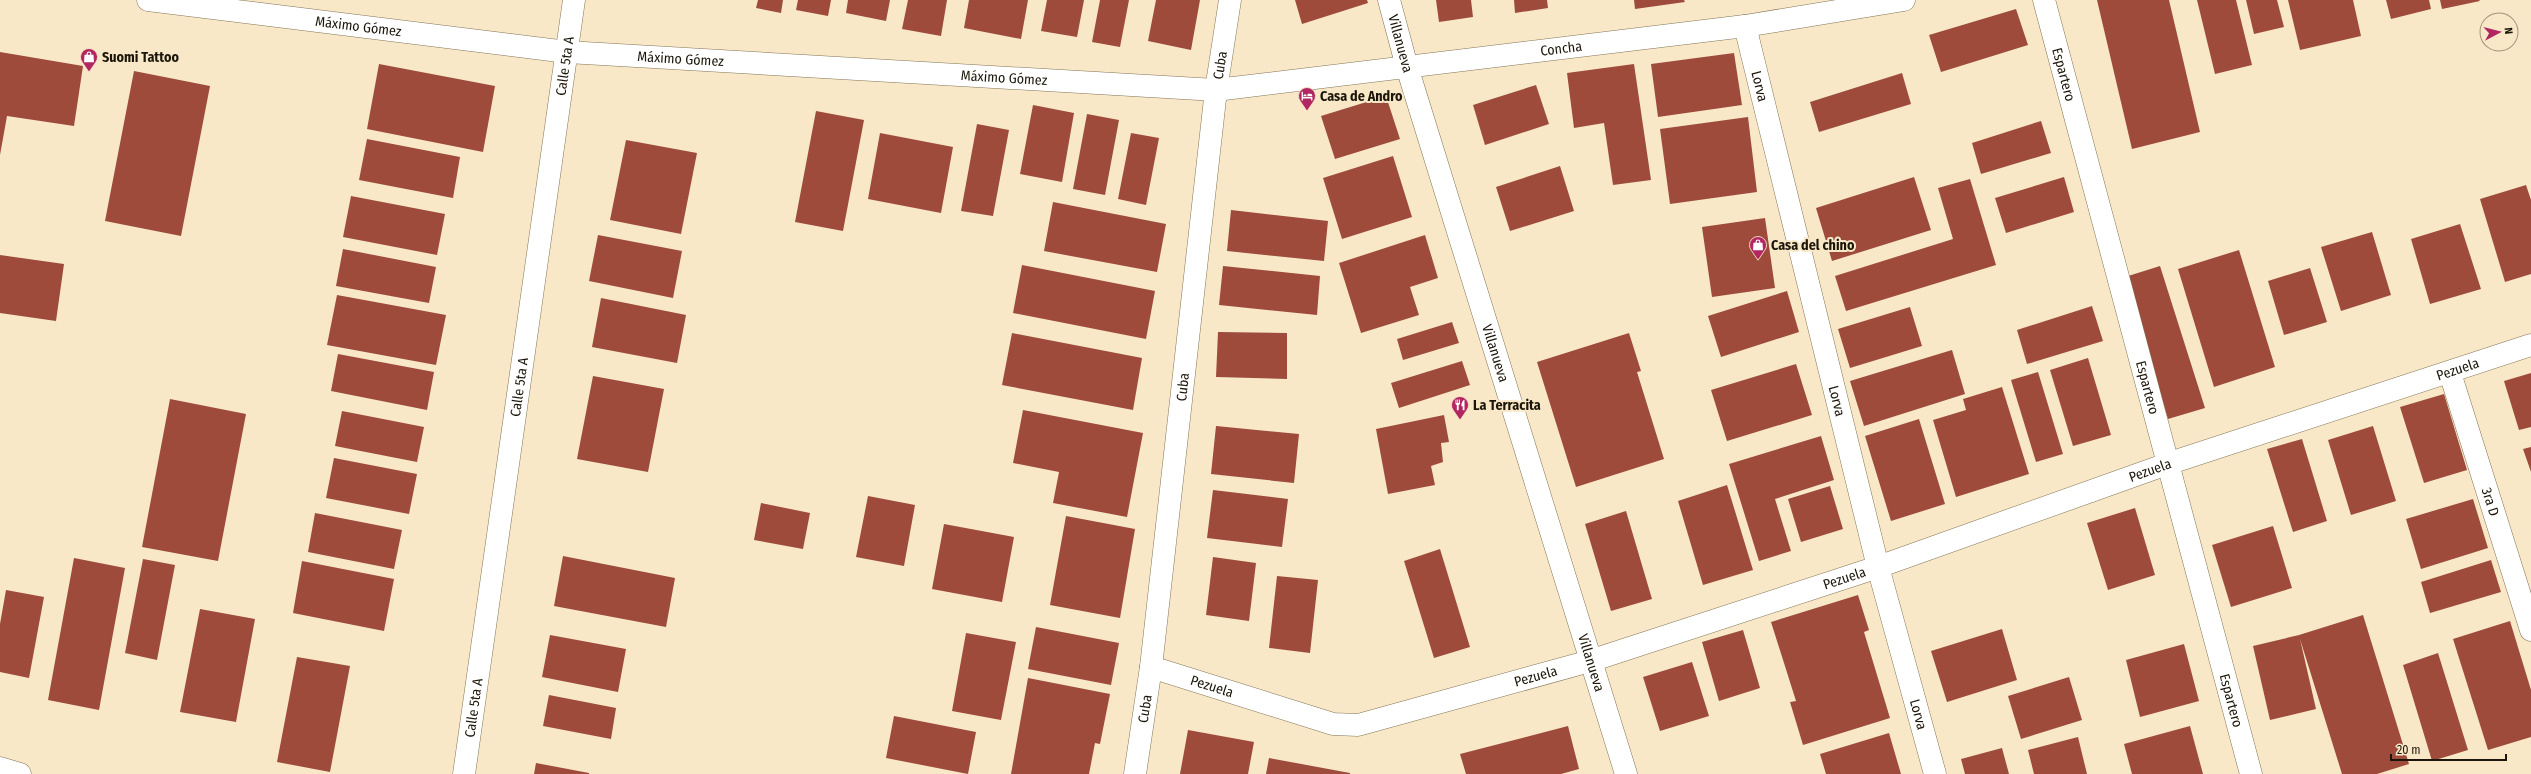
<svg xmlns="http://www.w3.org/2000/svg" width="2531" height="774" font-family="'Fira Sans Condensed',sans-serif">
  <rect width="100%" height="100%" fill="#f8e8c7"/>
  <path fill="#9e4b3c" d="M758 0H783L781 13 756 8Z
    M798 0H831L828 16 796 10Z
    M848 0H890L886 21 846 13Z
    M908 0H947L941 36 902 29Z
    M969 0H1028L1021 39 964 28Z
    M1047 0H1084L1077 37 1041 31Z
    M1100 0H1129L1120 47 1092 42Z
    M1156 0H1200L1191 50 1148 41Z
    M1295 0H1367L1368 3 1302 24Z
    M1436 0H1471L1473 17 1439 22Z
    M1514 0H1547L1548 8 1515 13Z
    M1634 0H1684L1685 2 1635 9Z
    M2097 0H2169L2200 132 2132 149Z
    M2197 0H2236L2252 65 2215 74Z
    M2246 0H2277L2284 27 2254 34Z
    M2288 0H2353L2361 36 2300 50Z
    M2386 0H2429L2431 9 2391 19Z
    M2440 0H2479L2480 1 2442 9Z
    M2016 9 2028 45 1941 72 1929 35Z
    M0 52 83 66 74 126 7 116 0 155Z
    M1734 53 1742 105 1658 117 1651 64Z
    M379 64 495 86 483 152 367 129Z
    M1634 64 1651 180 1613 185 1604 123 1574 128 1567 73Z
    M134 71 210 86 181 236 105 221Z
    M1902 73 1911 104 1819 132 1810 102Z
    M1536 85 1549 124 1485 145 1473 105Z
    M1386 96 1400 139 1335 159 1321 116Z
    M1033 105 1074 113 1062 182 1020 174Z
    M816 111 864 120 843 231 795 222Z
    M1087 114 1119 120 1105 195 1073 189Z
    M1748 117 1757 192 1670 204 1660 129Z
    M2041 121 2051 153 1981 174 1972 143Z
    M977 124 1009 130 993 216 961 211Z
    M880 133 953 147 941 213 868 199Z
    M1131 133 1159 138 1146 205 1118 199Z
    M367 139 460 157 453 198 359 180Z
    M626 140 697 153 681 234 610 220Z
    M1393 156 1412 217 1342 239 1323 178Z
    M1560 166 1574 211 1510 231 1496 187Z
    M1914 177 1931 230 1832 261 1816 208Z
    M2064 177 2074 212 2006 233 1995 198Z
    M1970 179 1996 265 1846 311 1835 276 1953 239 1938 188Z
    M2526 185 2531 200V274L2505 282 2480 199Z
    M351 196 445 214 437 255 343 237Z
    M1053 202 1166 224 1157 272 1044 251Z
    M1231 210 1328 221 1324 261 1227 251Z
    M1765 218 1775 288 1712 297 1702 227Z
    M2460 224 2481 289 2430 304 2411 239Z
    M2372 232 2391 295 2341 311 2321 247Z
    M598 235 682 251 673 298 589 281Z
    M1425 235 1438 278 1410 287 1419 315 1361 333 1339 263Z
    M343 249 436 267 429 303 336 286Z
    M2239 250 2275 367 2214 387 2178 269Z
    M0 255 64 264 56 321 0 313Z
    M1022 265 1155 291 1146 339 1013 313Z
    M1223 266 1320 276 1317 315 1219 305Z
    M2160 266 2205 408 2168 419 2125 277Z
    M2310 268 2327 322 2284 335 2268 281Z
    M1787 291 1799 332 1721 357 1708 316Z
    M337 295 446 315 436 365 327 345Z
    M601 298 686 315 677 363 592 347Z
    M2092 306 2103 341 2027 364 2017 330Z
    M1910 307 1922 346 1850 368 1838 329Z
    M1452 322 1459 343 1403 360 1397 339Z
    M1218 332 1287 333V379L1216 377Z
    M1012 333 1142 358 1133 410 1002 385Z
    M1629 333 1641 371 1637 372 1664 459 1576 487 1537 362Z
    M1952 350 1965 394 1864 426 1850 381Z
    M338 354 434 372 427 410 331 391Z
    M2088 358 2111 435 2073 446 2050 370Z
    M1462 361 1470 385 1399 408 1391 383Z
    M1796 364 1812 415 1727 441 1711 390Z
    M2038 372 2063 454 2036 462 2011 380Z
    M2531 373V427L2519 430 2504 381Z
    M593 376 664 389 648 472 577 459Z
    M2002 387 2029 474 1956 497 1933 420 1966 410 1963 399Z
    M2444 394 2467 470 2424 483 2400 407Z
    M170 399 246 414 218 561 142 547Z
    M1023 410 1143 433 1127 517 1053 503 1059 472 1013 463Z
    M342 411 424 427 417 462 335 446Z
    M1444 415 1449 442 1441 443 1443 462 1431 466 1435 485 1388 494 1376 429Z
    M1919 419 1945 504 1891 521 1865 436Z
    M1216 426 1299 434 1294 483 1211 474Z
    M2373 426 2396 501 2351 515 2328 440Z
    M1821 436 1834 480 1775 499 1791 551 1759 561 1729 464Z
    M2302 439 2327 521 2293 532 2267 449Z
    M2531 447V472L2523 449Z
    M334 458 417 474 409 514 326 498Z
    M1727 485 1753 570 1703 585 1678 501Z
    M1830 486 1843 529 1801 542 1788 499Z
    M1213 490 1288 499 1282 547 1207 538Z
    M868 496 915 505 904 566 856 557Z
    M2473 499 2488 548 2421 569 2406 519Z
    M761 503 810 513 803 549 754 540Z
    M2135 508 2155 575 2108 590 2087 523Z
    M1626 511 1652 599 1611 611 1585 524Z
    M315 513 402 530 394 569 308 552Z
    M1066 516 1135 529 1120 618 1050 605Z
    M944 524 1014 537 1002 602 932 589Z
    M2273 526 2292 588 2231 607 2212 545Z
    M1440 549 1470 647 1434 658 1404 561Z
    M563 556 675 578 666 627 554 606Z
    M1213 557 1256 563 1249 621 1206 615Z
    M74 558 125 568 99 710 48 700Z
    M143 559 175 565 157 660 125 653Z
    M2491 560 2501 592 2430 613 2421 582Z
    M302 561 394 579 384 631 293 613Z
    M1277 576 1318 580 1310 653 1269 648Z
    M6 590 44 597 29 678 0 672V624Z
    M1858 595 1869 630 1864 632 1890 718 1803 745 1790 702 1796 701 1771 622Z
    M200 609 255 619 236 722 180 712Z
    M2363 615 2409 764 2377 774H2342L2300 639 2316 709 2270 720 2253 646 2299 635Z
    M2510 621 2531 690V737L2488 750 2453 639Z
    M1036 627 1119 643 1111 685 1028 669Z
    M2002 629 2017 680 1947 702 1931 651Z
    M1743 630 1760 688 1719 701 1702 642Z
    M966 633 1016 642 1001 720 952 711Z
    M550 635 626 649 618 692 542 677Z
    M2184 644 2199 701 2140 717 2126 660Z
    M2438 653 2468 750 2432 761 2403 665Z
    M297 657 350 666 330 772 277 762Z
    M1692 662 1709 716 1660 731 1643 677Z
    M2069 677 2082 720 2021 739 2008 696Z
    M1028 678 1110 694 1100 744 1095 743 1089 774H1011Z
    M549 695 616 708 611 739 543 726Z
    M894 716 976 732 968 774 886 758Z
    M1568 726 1579 769 1561 774H1466L1460 754Z
    M2190 726 2203 774H2132L2124 744Z
    M1188 730 1254 742 1248 774H1180Z
    M1889 733 1901 774H1826L1820 754Z
    M2078 737 2087 774H2034L2028 750Z
    M2002 748 2009 774H1965L1961 759Z
    M1269 758 1350 773V774H1266Z
    M536 763 589 773V774H534Z"/>
  <g fill="none" stroke-linecap="round" stroke-linejoin="round">
    <defs>
      <g id="street">
        <path id="s1" d="M148 0 567 52 1216 90 1745 26 1904 0"/>
        <path id="s2" d="M1389 0 1407 67 1626 774"/>
        <path id="s3" d="M2044 0 2251 774"/>
        <path id="s4" d="M1745 26 1878 567 1935 774"/>
        <path id="s5" d="M2450 373 2531 630"/>
      </g>
      <g id="secondary">
        <path id="s6" d="M1151 667 1333 724 1358 725 1590 661 1878 567 2167 464 2531 345"/>
        <path d="M0 768 20 774"/>
        <path id="s7" d="M464 774 574 0"/>
        <path id="s8" d="M1135 774 1151 667 1216 90 1230 0"/>
      </g>
    </defs>
    <use href="#street" stroke="#837557" stroke-width="23"/>
    <use href="#secondary" stroke="#837557" stroke-width="23"/>
    <use href="#street" stroke="#fff" stroke-width="22"/>
    <use href="#secondary" stroke="#fff" stroke-width="22"/>
  </g>
  <defs>
    <symbol id="shop-pin" viewBox="-11 -11 22 30"><path d="M0 17L-7.5 6A9.5 9.5 0 1 1 7.5 6Z" fill="#b22762" stroke="#f8e8c7"/><path d="M-5-2.5h2.3a2.7 3.5 0 0 1 5.4 0H5L5.5 6h-11ZM-1.5-2.5h3a1.5 2.3 0 0 0-3 0Z" fill="#fff"/></symbol>
    <symbol id="hotel-pin" viewBox="-11 -11 22 30"><path d="M0 17L-7.5 6A9.5 9.5 0 1 1 7.5 6Z" fill="#b22762" stroke="#f8e8c7"/><path d="M-6-4.5h1.5V1H6V5H4.5V3h-9V5H-6ZM-4 0a1.8 1.8 0 1 1 3.6 0ZM.5 0V-2.5h3Q6-2.5 6 0Z" fill="#fff"/></symbol>
    <symbol id="restaurant-pin" viewBox="-11 -11 22 30"><path d="M0 17L-7.5 6A9.5 9.5 0 1 1 7.5 6Z" fill="#b22762" stroke="#f8e8c7"/><path d="M-5-6h1v4h1v-4h1v4h1v-4h1v5L-1.5 .5V6h-2V.5L-5-1ZM5-6V6H3V1.5H1.5Q1.5-4 5-6Z" fill="#fff"/></symbol>
  </defs>
  <g fill-rule="evenodd">
    <use href="#shop-pin" x="79" y="47" width="20" height="27"/>
    <use href="#hotel-pin" x="1297" y="86" width="20" height="27"/>
    <use href="#shop-pin" x="1748" y="235" width="20" height="27"/>
    <use href="#restaurant-pin" x="1450" y="395" width="20" height="27"/>
  </g>
  <g text-anchor="middle" stroke-width="4" stroke-linejoin="round" paint-order="stroke">
    <g font-size="14" fill="#1c160a" stroke="#f8e8c7">
      <text dy="5" stroke="none"><textPath href="#s1" startOffset="212">Máximo Gómez</textPath></text>
      <text dy="5" stroke="none"><textPath href="#s2" startOffset="45">Villanueva</textPath></text>
      <text dy="5" stroke="none"><textPath href="#s1" startOffset="1420">Concha</textPath></text>
      <text dy="5" stroke="none"><textPath href="#s1" startOffset="536">Máximo Gómez</textPath></text>
      <text dy="5" stroke="none"><textPath href="#s8" startOffset="714">Cuba</textPath></text>
      <text dy="5" stroke="none"><textPath href="#s7" startOffset="715">Calle 5ta A</textPath></text>
      <text dy="5" stroke="none"><textPath href="#s3" startOffset="77">Espartero</textPath></text>
      <text dy="5" stroke="none"><textPath href="#s1" startOffset="860">Máximo Gómez</textPath></text>
      <text dy="5" stroke="none"><textPath href="#s4" startOffset="62">Lorva</textPath></text>
      <text dy="5" stroke="none"><textPath href="#s2" startOffset="369">Villanueva</textPath></text>
      <text dy="5" stroke="none"><textPath href="#s6" startOffset="1372">Pezuela</textPath></text>
      <text dy="5" stroke="none"><textPath href="#s7" startOffset="391">Calle 5ta A</textPath></text>
      <text dy="5" stroke="none"><textPath href="#s8" startOffset="390">Cuba</textPath></text>
      <text dy="5" stroke="none"><textPath href="#s3" startOffset="401">Espartero</textPath></text>
      <text dy="5" stroke="none"><textPath href="#s4" startOffset="386">Lorva</textPath></text>
      <text dy="5" stroke="none"><textPath href="#s6" startOffset="1048">Pezuela</textPath></text>
      <text dy="5" stroke="none"><textPath href="#s5" startOffset="135">3ra D</textPath></text>
      <text dy="5" stroke="none"><textPath href="#s6" startOffset="724">Pezuela</textPath></text>
      <text dy="5" stroke="none"><textPath href="#s2" startOffset="693">Villanueva</textPath></text>
      <text dy="5" stroke="none"><textPath href="#s6" startOffset="400">Pezuela</textPath></text>
      <text dy="5" stroke="none"><textPath href="#s6" startOffset="64">Pezuela</textPath></text>
      <text dy="5" stroke="none"><textPath href="#s3" startOffset="725">Espartero</textPath></text>
      <text dy="5" stroke="none"><textPath href="#s7" startOffset="67">Calle 5ta A</textPath></text>
      <text dy="5" stroke="none"><textPath href="#s8" startOffset="66">Cuba</textPath></text>
      <text dy="5" stroke="none"><textPath href="#s4" startOffset="710">Lorva</textPath></text>
    </g>
    <g font-size="14" font-weight="bold" fill="#1c160a" stroke="#f8e8c7" text-anchor="start">
      <text x="102" y="62">Suomi Tattoo</text>
      <text x="1320" y="101">Casa de Andro</text>
      <text x="1771" y="250">Casa del chino</text>
      <text x="1473" y="410">La Terracita</text>
    </g>
  </g>
  <g transform="translate(2499 32) rotate(83)"><circle r="19" fill="#f8e8c7" stroke="#a0947b"/>
  <path d="M0-3L7 15L0 10L-7 15Z" fill="#b22762"/>
  <text y="-6" font-size="11" font-weight="bold" text-anchor="middle" fill="#1c160a">N</text>
  </g>
  <path d="M2391 754v6h115v-6" fill="none" stroke="#1c160a" stroke-width="2"/>
  <text x="2397" y="754" font-size="12" fill="#1c160a" stroke="#f8e8c7" stroke-width="3" paint-order="stroke">20 m</text>
</svg>
